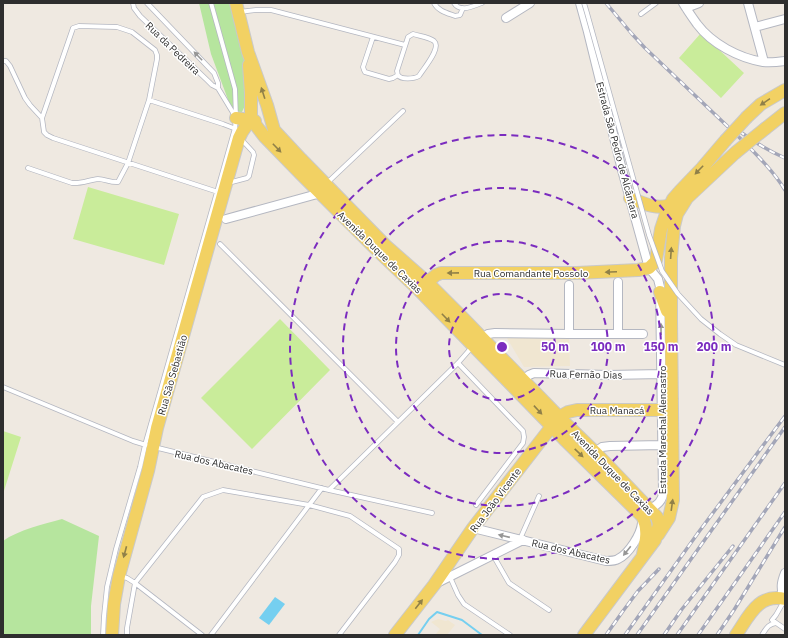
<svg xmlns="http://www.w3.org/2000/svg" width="788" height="638" font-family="'IBM Plex Sans',sans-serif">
  <rect width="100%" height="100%" fill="#efe9e1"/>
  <path fill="#f0e6d1" d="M569 337 570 366 524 367 507 338Z
    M438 619 446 621 448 620 455 625 447 635H435L440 629 431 622Z"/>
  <path fill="#b6e59e" d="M199 3H236L243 54 251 93 241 114 233 113 211 54Z
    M62 519 99 536 91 606V635H3V541C18 530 44 524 62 519Z"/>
  <path fill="#c9ec9a" d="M701 33 744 73 721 98 679 58Z
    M88 187 179 214 164 265 73 239Z
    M280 319 330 370 252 449 201 398Z
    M3 431 21 437 3 494Z"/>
  <path fill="#75cff0" d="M275 597 285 604 269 625 259 618Z"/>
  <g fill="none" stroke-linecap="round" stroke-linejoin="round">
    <path stroke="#75cff0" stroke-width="2" d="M418 635 429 619 437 612 462 620 482 635"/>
    <defs>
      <path id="service" d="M133 3 134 8 140 16 208 81 212 85 218 88
        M147 3 214 73 218 83V88L235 116
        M434 3C438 11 447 13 455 16L460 15 463 8
        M454 3C460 13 473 6 482 3
        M239 12 256 10H271L405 45
        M641 14 656 3
        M413 34C419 36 429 37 434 41 442 48 423 69 419 76 414 79 401 80 398 75 397 74 398 73 397 71L408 37Z
        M373 37 363 67 364 70 365 72 389 79 393 78 398 75
        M3 61H6L10 66 25 98 30 105 42 118 44 132 47 135 53 138 218 192
        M42 118 73 28 79 26 117 27 132 32 155 50 157 55V59L149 100
        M28 168 72 183C81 184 89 180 98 179 105 179 111 183 118 182L128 163 149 100 223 124 236 129
        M228 183 247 178 249 176 254 155 253 152 241 139
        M327 183 403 111
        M220 244 398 422
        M458 363 523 431 524 437 523 443 476 505
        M3 387 133 441 146 445
        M154 447 329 490 432 513
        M329 490 458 363 472 347
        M520 539 539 496
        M493 555 509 583 549 610
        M120 576 127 578 135 583 202 635
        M450 577 458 595 464 604 510 635
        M784 601 776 615 772 620 785 629
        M103 635 104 616 107 587 116 549 140 467 145 445 217 192 235 128 236 118 235 89 211 3
        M127 635V628L135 583 203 497 223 490 309 505 350 516 399 549V555L395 562 339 635
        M211 635 322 488
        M762 635C766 629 768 624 776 623"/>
      <path id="minor" d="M580 3 588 32 622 170 649 268 658 279 660 287 663 492C663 501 657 505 650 509
        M683 3C687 10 692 17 697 24 712 44 739 58 763 62 770 63 778 62 785 61
        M748 3 764 62
        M686 8 699 3
        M506 18 530 3
        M755 27 785 19
        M226 219 321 193
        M569 285V334
        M618 333V282
        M479 341 488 334 495 333 569 334H643
        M520 383 529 375 534 373 608 375 662 374
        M595 452 602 447 610 446 662 445
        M473 528 606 561C611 561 615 561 618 559 629 554 641 534 642 523
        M437 583 523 540
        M783 598C781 587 781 583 785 573"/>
      <path id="primary" d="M236 3 248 52 267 105 274 130 301 159 385 245 427 282 459 314 559 417 595 452 657 517 659 524 655 540 584 635
        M249 65 251 93V119L264 136 300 173 376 249 419 290 565 440 642 516C649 529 646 541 643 554
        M747 117 761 104 785 90
        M236 118 255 121
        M766 128 785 113
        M630 198C643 203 656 210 670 205
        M422 287 436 275 441 273H577L638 270 649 268 655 262 656 260 661 229 666 214 673 199 680 191 702 168 725 141
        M660 292 667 311
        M658 535 669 518 673 500 671 320V258L674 226 677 214 687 198 735 153
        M112 635 114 604 119 576 148 471 157 428 239 138 242 132 251 119
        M395 635 434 585 473 528 559 417 568 412 577 410H662L666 406 672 399
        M736 635C749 616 758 593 785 599"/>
    </defs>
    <use href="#service" stroke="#b4b7c1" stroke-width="5.5"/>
    <use href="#minor" stroke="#b4b7c1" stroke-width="10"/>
    <use href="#primary" stroke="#c9c9c9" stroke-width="14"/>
    <use href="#service" stroke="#fff" stroke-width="4"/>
    <use href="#minor" stroke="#fff" stroke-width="8"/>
    <use href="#primary" stroke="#f2d163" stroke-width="12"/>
    <defs>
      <path id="rail" d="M606 3 632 34 645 48 743 141C758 156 774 172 785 190
        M739 131C754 142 769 151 785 158
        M606 635 623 611 638 591 659 569
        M625 635 698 533 785 416
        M637 635 785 427
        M664 635 682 609 733 546
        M677 635 785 483
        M698 635 785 512
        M717 635 734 610 785 527"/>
    </defs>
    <use href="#rail" stroke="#a3a6b8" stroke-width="3.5"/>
    <use href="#rail" stroke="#fff" stroke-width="2" stroke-dasharray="6" stroke-linecap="butt"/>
    <defs>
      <path id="service-bridge" d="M584 3 587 13 649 235 662 271 678 294 701 319 720 334 736 345 785 365"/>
      <path id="primary-bridge" d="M725 141 747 117
        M735 153 766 128"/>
    </defs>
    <use href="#service-bridge" stroke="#b4b7c1" stroke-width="5.5" stroke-linecap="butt"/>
    <use href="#primary-bridge" stroke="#c9c9c9" stroke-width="14" stroke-linecap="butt"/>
    <use href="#service-bridge" stroke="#fff" stroke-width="4"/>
    <use href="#primary-bridge" stroke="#f2d163" stroke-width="12"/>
  </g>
  <defs><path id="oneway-solid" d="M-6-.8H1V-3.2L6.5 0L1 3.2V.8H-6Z"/></defs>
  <g fill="#969696">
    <use href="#oneway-solid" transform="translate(198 56) rotate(-134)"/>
    <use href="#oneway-solid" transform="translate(661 329) rotate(-91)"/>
    <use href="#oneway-solid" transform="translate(504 536) rotate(-167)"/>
    <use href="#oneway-solid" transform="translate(627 551) rotate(129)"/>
  </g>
  <g fill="#908048">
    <use href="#oneway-solid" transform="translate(263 93) rotate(-108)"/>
    <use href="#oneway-solid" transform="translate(765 102) rotate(146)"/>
    <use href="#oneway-solid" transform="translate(277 148) rotate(46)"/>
    <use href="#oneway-solid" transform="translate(699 170) rotate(134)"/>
    <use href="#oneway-solid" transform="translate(671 253) rotate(-86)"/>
    <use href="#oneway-solid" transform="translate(611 272) rotate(178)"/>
    <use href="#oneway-solid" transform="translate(453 273) rotate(179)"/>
    <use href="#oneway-solid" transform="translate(446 318) rotate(46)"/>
    <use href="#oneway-solid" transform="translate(538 410) rotate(47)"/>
    <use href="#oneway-solid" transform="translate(579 453) rotate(44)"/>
    <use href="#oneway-solid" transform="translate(672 505) rotate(-82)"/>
    <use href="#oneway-solid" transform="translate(125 552) rotate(105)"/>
    <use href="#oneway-solid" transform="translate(419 604) rotate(-52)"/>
  </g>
  <g fill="none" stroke="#7b2cbf" stroke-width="2" stroke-dasharray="7 5">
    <circle cx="502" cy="347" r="53"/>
    <circle cx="502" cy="347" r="106"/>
    <circle cx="502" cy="347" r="159"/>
    <circle cx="502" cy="347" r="212"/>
  </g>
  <g text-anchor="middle" stroke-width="3" stroke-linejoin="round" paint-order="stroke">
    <g font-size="10" fill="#2e2e2e" stroke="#fff">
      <text transform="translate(173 48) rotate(44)" y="4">Rua da Pedreira</text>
      <text transform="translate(618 150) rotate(75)" y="4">Estrada São Pedro de Alcântara</text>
      <text transform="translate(380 252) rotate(44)" y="4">Avenida Duque de Caxias</text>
      <text x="531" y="277">Rua Comandante Possolo</text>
      <text transform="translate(586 374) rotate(1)" y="4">Rua Fernão Dias</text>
      <text transform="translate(172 375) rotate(-74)" y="4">Rua São Sebastião</text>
      <text x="617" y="414">Rua Manacá</text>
      <text transform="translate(662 430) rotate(-90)" y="4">Estrada Marechal Alencastro</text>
      <text transform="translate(214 462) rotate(13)" y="4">Rua dos Abacates</text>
      <text transform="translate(613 472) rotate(46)" y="4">Avenida Duque de Caxias</text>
      <text transform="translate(495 500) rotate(-53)" y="4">Rua João Vicente</text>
      <text transform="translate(571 551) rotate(13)" y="4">Rua dos Abacates</text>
    </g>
  </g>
  <circle cx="502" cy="347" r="6" fill="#7b2cbf" stroke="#fff" stroke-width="2"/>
  <g font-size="12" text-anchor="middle" font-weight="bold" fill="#7b2cbf" stroke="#fff" stroke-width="3" stroke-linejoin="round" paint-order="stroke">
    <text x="555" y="351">50 m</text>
    <text x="608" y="351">100 m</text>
    <text x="661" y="351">150 m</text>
    <text x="714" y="351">200 m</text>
  </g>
  <rect width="788" height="638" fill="none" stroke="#2e2e2e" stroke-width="8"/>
</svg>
